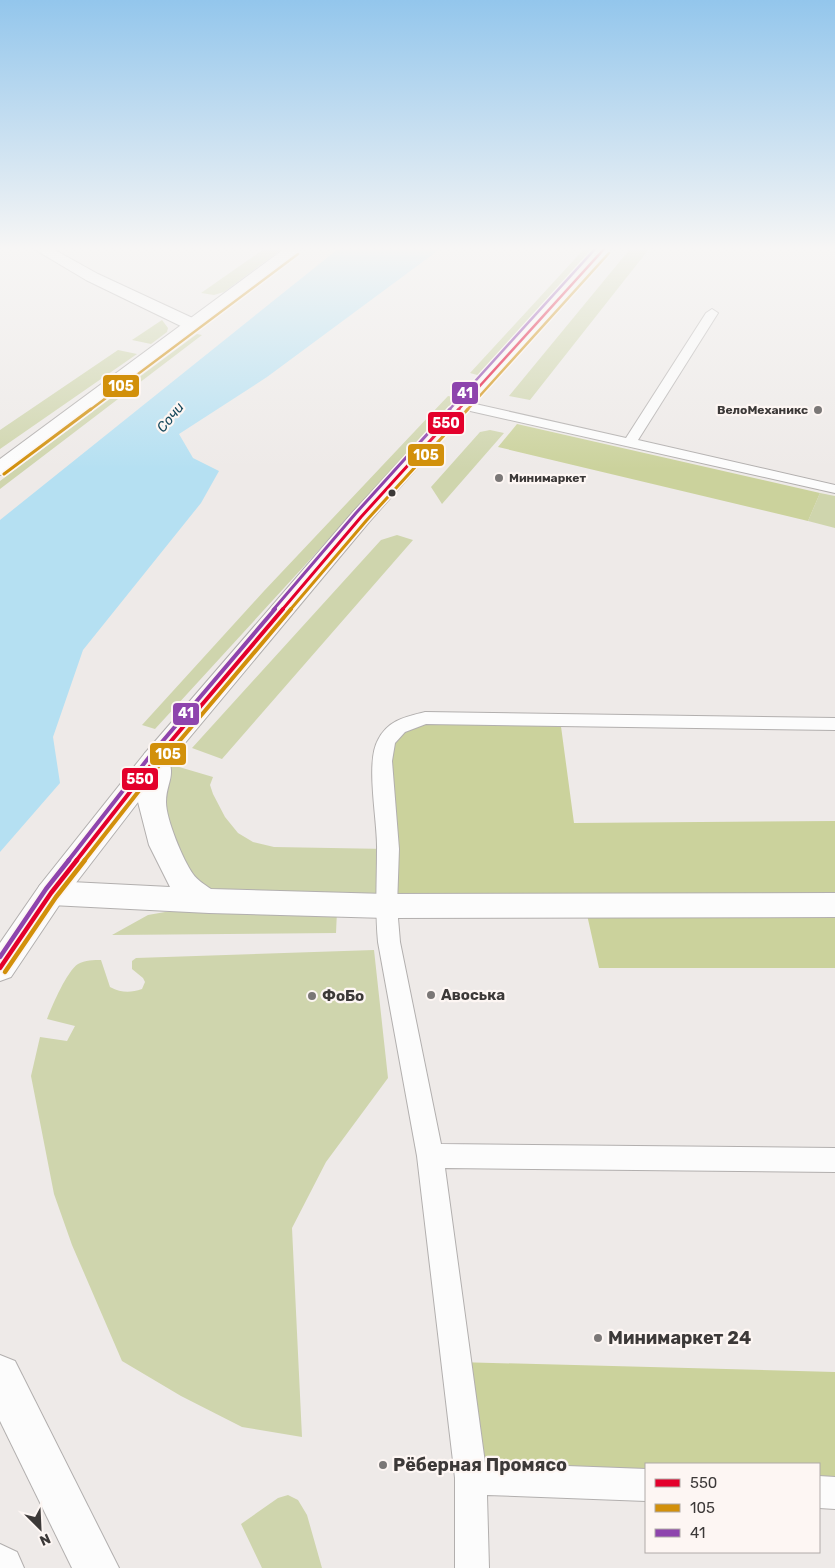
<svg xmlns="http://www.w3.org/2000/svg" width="835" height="1568" font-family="Rubik,sans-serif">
  <rect width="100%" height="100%" fill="#eeeae8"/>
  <path fill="#cfd5ad" d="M264 249H282L224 292 214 295 201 293Z
    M584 249H595L481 376 470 373Z
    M630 249H649L530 400 509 396Z
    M162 320 168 328 167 332 151 344 132 340Z
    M197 334 202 335 0 489V481Z
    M118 350 137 354 0 449V430Z
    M448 396 458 398 155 729 142 725 264 591Z
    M490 430 504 433 442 504 431 487 480 432Z
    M820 493 835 496V528L808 521Z
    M397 535 413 540 222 759 192 748 381 540Z
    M169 764 213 777 210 785 213 794 225 817 238 833 253 842 274 847 388 849 386 906 209 901 183 884 158 775Z
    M337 911 336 933 112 935 148 915 165 912Z
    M374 950 388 1078 326 1162 292 1228 302 1437 242 1427 181 1396 122 1361 72 1245 54 1194 31 1076 40 1037 67 1041 75 1026 47 1019C52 1006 67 971 78 964 85 960 94 960 101 960L110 987C122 993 130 993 142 989L145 982 143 978 132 969V961L136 958Z
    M288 1495 298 1500 307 1515 322 1568H262L241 1524 278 1498Z"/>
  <path fill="#cbd29c" d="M517 424 820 493 808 521 498 447Z
    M425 718 560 719 574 823 835 821V968H599L585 906H386L382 761 398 727Z
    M457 1362 835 1372V1493L819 1492V1464H646V1485L471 1478Z"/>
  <path fill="#b5e0f2" d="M338 249H440L267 377 179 434 193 458 219 471 201 503 83 650 53 737 60 783 0 852V520Z"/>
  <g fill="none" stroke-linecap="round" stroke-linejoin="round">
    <defs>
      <path id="lane" d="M712 309 718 313 638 440 835 485V493L457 408 455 405 462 401 626 438 706 313Z
        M425 712 835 718V730L426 724 405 732 395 743 392 761 399 849 397 906 400 942 441 1144 835 1148V1172L445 1168 485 1463 646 1469V1501L487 1495 489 1568H455V1478L417 1156 378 942C375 911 377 881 377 850 378 822 365 763 378 740 388 720 405 717 425 712Z
        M819 1476 835 1477V1509L819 1508Z"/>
      <path id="street" d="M34 249H53L98 274 199 321 201 325 199 329H187L86 280Z
        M155 751 165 753C178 775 166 782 166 802 166 819 183 860 193 874 197 880 205 885 211 889L386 894 835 893V917L386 918 209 913 51 905 40 901 36 893 40 885 51 881 170 887 149 845 138 802 144 775 142 760 145 753Z"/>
      <path id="secondary" d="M284 249H301L7 473 0 475V459Z
        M596 249H611L369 522 165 767 62 901 11 977 0 981V943L40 885 145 753 353 512Z
        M0 1544 17 1552 24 1568H0Z"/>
      <path id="primary" d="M0 1355 15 1361 119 1568H72L0 1421Z"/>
    </defs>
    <use href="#lane" stroke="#b2afae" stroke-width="2"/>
    <use href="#street" stroke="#b2afae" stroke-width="2"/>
    <use href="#secondary" stroke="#b2afae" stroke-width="2"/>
    <use href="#primary" stroke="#b2afae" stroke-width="2"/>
    <use href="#lane" fill="#fcfcfc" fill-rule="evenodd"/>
    <use href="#street" fill="#fcfcfc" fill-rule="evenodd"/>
    <use href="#secondary" fill="#fcfcfc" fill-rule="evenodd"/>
    <use href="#primary" fill="#fcfcfc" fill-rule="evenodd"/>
    <defs>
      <path id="bus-1-far3" d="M458 410 604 249"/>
      <path id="bus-1-far2" d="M282 610 361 517 459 409"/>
      <path id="bus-1-far1" d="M76 861 155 760 283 609"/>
      <path id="bus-1" d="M0 968 51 893 77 860"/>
      <path id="bus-2-far3" d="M90 410 298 254
        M467 410 609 253"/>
      <path id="bus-2-far2" d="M4 474 91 409
        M290 610 366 521 468 409"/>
      <path id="bus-2-far1" d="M84 861 160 764 291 609"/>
      <path id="bus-2" d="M5 972 56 897 85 860"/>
      <path id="bus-3-far3" d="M449 410 595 249"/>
      <path id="bus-3-far2" d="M273 610 356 513 450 409"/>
      <path id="bus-3-far1" d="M68 861 150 756 275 609"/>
      <path id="bus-3" d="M0 957 46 889 69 860"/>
    </defs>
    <use href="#bus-1-far3" stroke="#fdf6f3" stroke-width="5"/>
    <use href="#bus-1-far2" stroke="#fdf6f3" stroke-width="6"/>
    <use href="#bus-1-far1" stroke="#fdf6f3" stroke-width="8"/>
    <use href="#bus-1" stroke="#fdf6f3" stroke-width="8"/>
    <use href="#bus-2-far3" stroke="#fdf6f3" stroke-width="5"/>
    <use href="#bus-2-far2" stroke="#fdf6f3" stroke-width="6"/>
    <use href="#bus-2-far1" stroke="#fdf6f3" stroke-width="8"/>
    <use href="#bus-2" stroke="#fdf6f3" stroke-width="8"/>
    <use href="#bus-3-far3" stroke="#fdf6f3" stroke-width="5"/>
    <use href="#bus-3-far2" stroke="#fdf6f3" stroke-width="6"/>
    <use href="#bus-3-far1" stroke="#fdf6f3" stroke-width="8"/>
    <use href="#bus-3" stroke="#fdf6f3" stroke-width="8"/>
    <use href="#bus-1-far3" stroke="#e4002b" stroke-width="2.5"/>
    <use href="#bus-1-far2" stroke="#e4002b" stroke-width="3"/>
    <use href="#bus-1-far1" stroke="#e4002b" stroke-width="4"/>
    <use href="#bus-1" stroke="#e4002b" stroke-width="4.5"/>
    <use href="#bus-2-far3" stroke="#d2900b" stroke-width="2.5"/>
    <use href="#bus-2-far2" stroke="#d2900b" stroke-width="3"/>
    <use href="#bus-2-far1" stroke="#d2900b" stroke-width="4"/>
    <use href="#bus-2" stroke="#d2900b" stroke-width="4.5"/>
    <use href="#bus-3-far3" stroke="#8e44ad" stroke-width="2.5"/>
    <use href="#bus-3-far2" stroke="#8e44ad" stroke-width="3"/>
    <use href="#bus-3-far1" stroke="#8e44ad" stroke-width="4"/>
    <use href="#bus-3" stroke="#8e44ad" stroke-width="4.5"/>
  </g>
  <linearGradient id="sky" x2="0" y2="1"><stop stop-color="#93c6ec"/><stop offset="0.53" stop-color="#f7f6f5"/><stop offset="1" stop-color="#f7f6f5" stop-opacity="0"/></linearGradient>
  <rect width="835" height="469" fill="url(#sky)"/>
  <g fill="#7a7776" stroke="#fdf6f3" stroke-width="2">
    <circle cx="818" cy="410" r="5"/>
    <circle cx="499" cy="478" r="5"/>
    <circle cx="431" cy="995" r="5"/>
    <circle cx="312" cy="996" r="5"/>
    <circle cx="598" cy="1338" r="5"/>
    <circle cx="383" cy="1465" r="5"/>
  </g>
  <circle fill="#3c3938" stroke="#fdf6f3" stroke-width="2" cx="392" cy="493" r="4.5"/>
  <g text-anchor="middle" stroke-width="4.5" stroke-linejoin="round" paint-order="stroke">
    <g font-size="12" font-weight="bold" fill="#3c3938" stroke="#fdf6f3" text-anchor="end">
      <text x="808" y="414">ВелоМеханикс</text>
      <text x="509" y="482" text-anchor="start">Минимаркет</text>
    </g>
    <g font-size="14" font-style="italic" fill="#184a5d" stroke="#fdf6f3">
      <text transform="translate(170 417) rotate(-51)" y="5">Сочи</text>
    </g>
    <g font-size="15" font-weight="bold" fill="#3c3938" stroke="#fdf6f3" text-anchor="start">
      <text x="441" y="1000">Авоська</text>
      <text x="322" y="1001">ФоБо</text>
    </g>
    <g font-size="18" font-weight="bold" fill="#3c3938" stroke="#fdf6f3" text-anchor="start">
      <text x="608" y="1344">Минимаркет 24</text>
      <text x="393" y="1471">Рёберная Промясо</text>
    </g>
  </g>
  <g stroke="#fdf6f3" stroke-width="2">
    <rect x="102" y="374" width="38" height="24" rx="5" fill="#d2900b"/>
    <rect x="451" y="381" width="28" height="24" rx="5" fill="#8e44ad"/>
    <rect x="427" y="411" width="38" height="24" rx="5" fill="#e4002b"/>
    <rect x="407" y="443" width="38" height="24" rx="5" fill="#d2900b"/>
    <rect x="172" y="702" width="28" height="24" rx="5" fill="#8e44ad"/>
    <rect x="149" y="742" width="38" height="24" rx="5" fill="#d2900b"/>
    <rect x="121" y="767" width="38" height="24" rx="5" fill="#e4002b"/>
  </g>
  <g font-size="14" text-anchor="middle" font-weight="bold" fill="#fff">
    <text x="121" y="391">105</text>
    <text x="465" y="398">41</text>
    <text x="446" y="428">550</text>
    <text x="426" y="460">105</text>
    <text x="186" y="718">41</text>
    <text x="168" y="759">105</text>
    <text x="140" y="784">550</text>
  </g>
  <rect x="645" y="1463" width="175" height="90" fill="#fdf6f3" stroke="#b0aaa8"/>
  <rect x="655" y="1479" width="25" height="8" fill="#e4002b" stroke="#b0aaa8"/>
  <text x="690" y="1488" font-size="15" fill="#3c3938">550</text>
  <rect x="655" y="1504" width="25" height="8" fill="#d2900b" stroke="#b0aaa8"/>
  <text x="690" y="1513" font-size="15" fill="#3c3938">105</text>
  <rect x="655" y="1529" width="25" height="8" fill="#8e44ad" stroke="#b0aaa8"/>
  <text x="690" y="1538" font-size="15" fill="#3c3938">41</text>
  <g transform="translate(40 1528) rotate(156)" stroke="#fdf6f3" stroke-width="4" paint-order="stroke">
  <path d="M0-4L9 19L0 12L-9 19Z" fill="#3c3938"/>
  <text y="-8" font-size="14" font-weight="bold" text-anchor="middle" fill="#3c3938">N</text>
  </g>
</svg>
